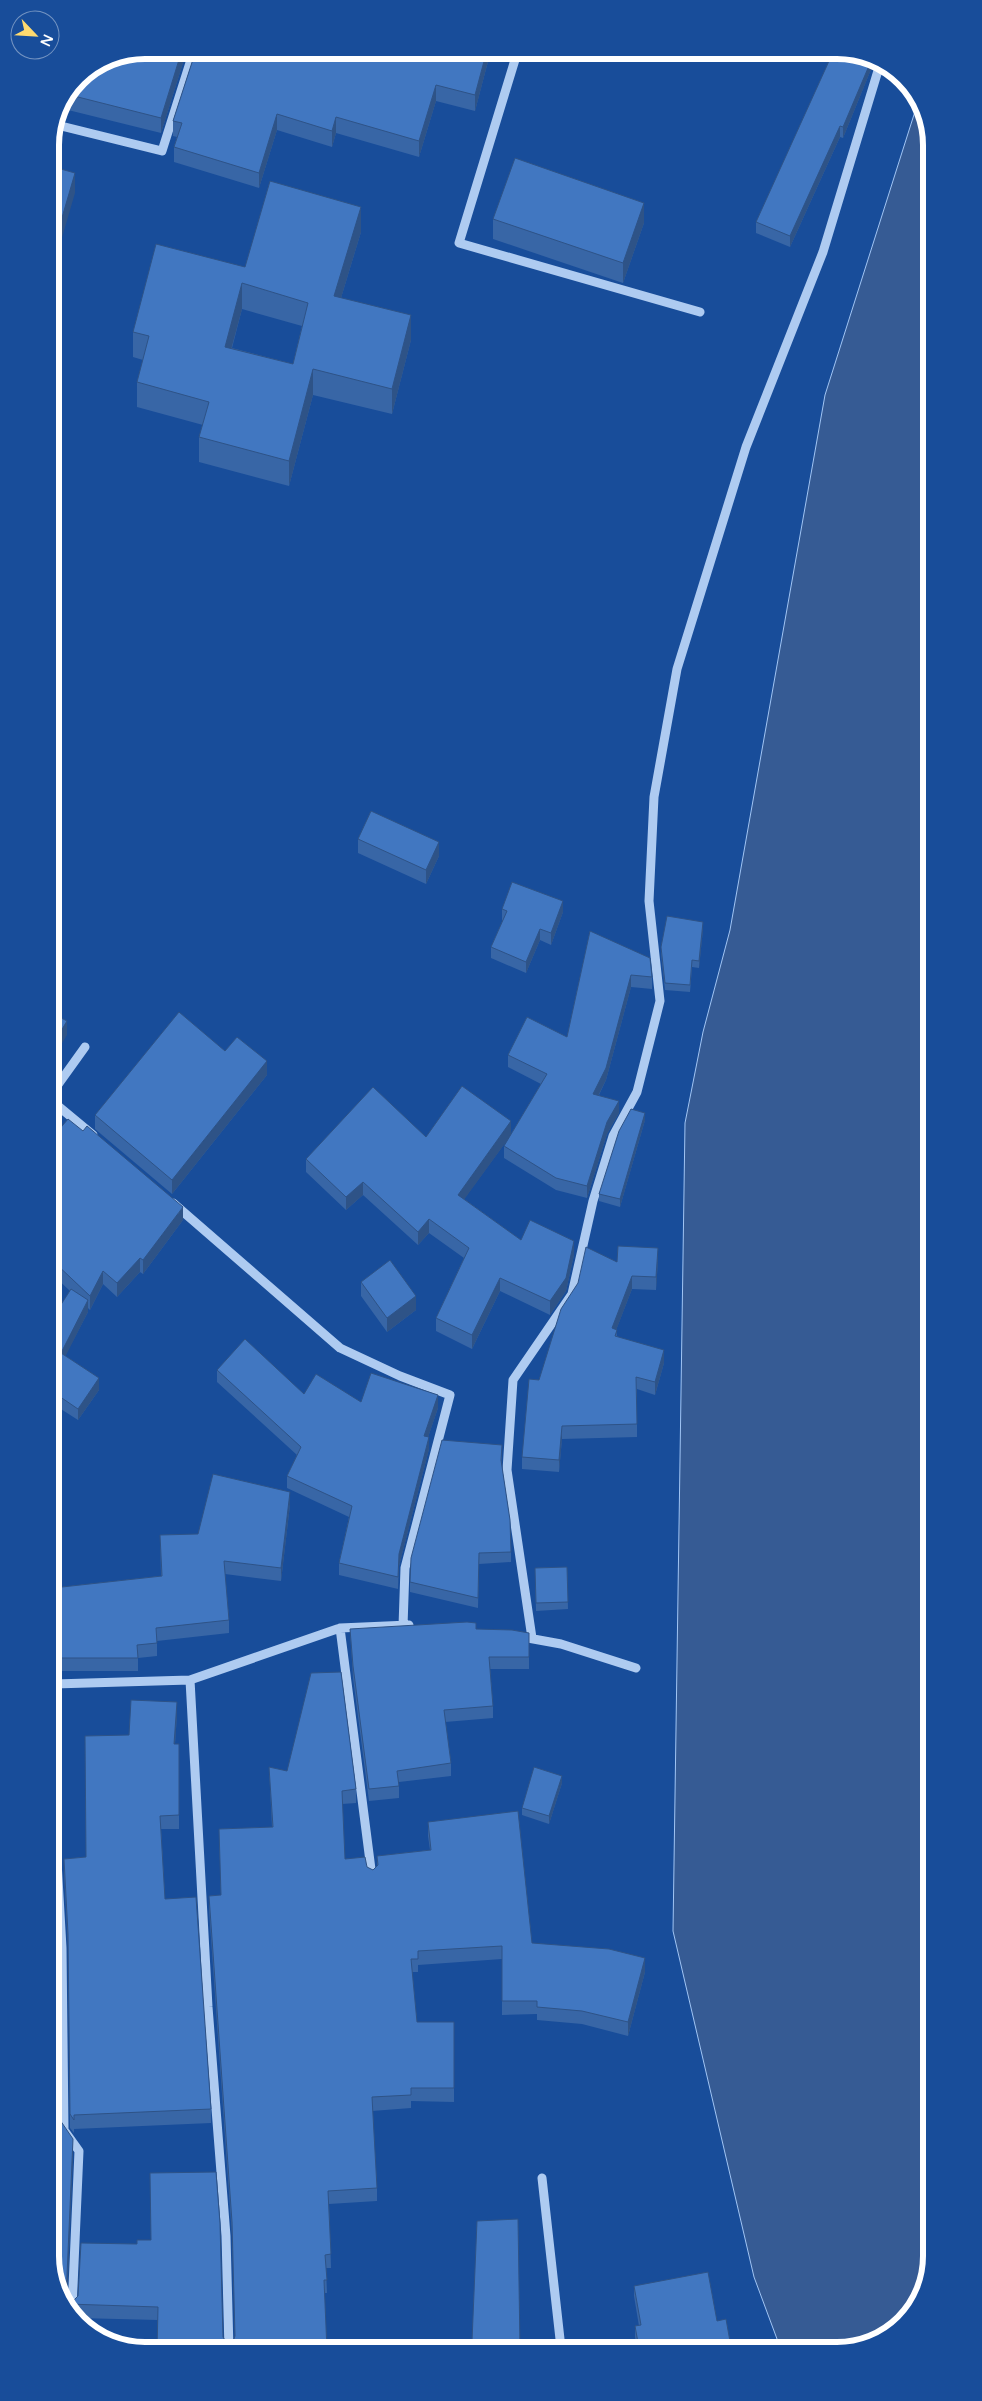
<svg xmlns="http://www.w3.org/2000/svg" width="982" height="2401" font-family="'Varela Round',sans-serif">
  <rect width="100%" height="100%" fill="#184d9a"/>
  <path fill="#365b94" stroke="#a1c5f4" d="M918 102 927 115 932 2256 912 2314 867 2346 780 2347 754 2277 673 1931 685 1123 703 1032 730 930 825 395Z"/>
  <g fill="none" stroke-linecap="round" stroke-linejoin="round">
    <path stroke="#aecbf1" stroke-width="9" d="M518 50 459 243 700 312
      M57 125 162 151 194 50
      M52 1093 85 1047
      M52 1101 93 1135
      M173 1203 340 1348 400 1376 450 1395 405 1568 403 1626
      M340 1628 372 1877
      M528 1638 561 1644 636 1668
      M532 1638 507 1470 513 1380 572 1294 593 1201 613 1136 637 1092 660 1001 649 901 654 797 677 669 746 447 823 252 880 64
      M190 1680 340 1628 409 1625
      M54 1684 190 1680 208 2007 226 2236 229 2350
      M54 1809 62 1948 64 2130 79 2151 72 2309
      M542 2178 561 2348"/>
  </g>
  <path fill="#3866a6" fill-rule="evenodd" d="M145 50H187L161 133 64 109 78 78Z
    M196 50H491L475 111 436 101 419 157 336 133 332 147 277 130 259 188 174 162V147L177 137 173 136V121Z
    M872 61V67L843 138 840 137 790 247 756 233V222Z
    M493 219 644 223 623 283 493 239Z
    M361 232 341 298 411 340 392 414 313 395 289 486 199 462V437L203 425 137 407V382L143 360 133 357V332L245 267ZM242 309 302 326 293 364 232 348Z
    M358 839 439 856 426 884 358 853Z
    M502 909 563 912 551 945 540 940 526 973 491 958V947L503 920H502Z
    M703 929 699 968 692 967 690 992 665 990 661 954V947Z
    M590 931 652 977V989L631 987 606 1080 599 1095 619 1113 607 1134 587 1198 556 1190 504 1158V1146L541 1084 508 1067V1055L567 1037Z
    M225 1051 267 1075 172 1194 95 1129V1115Z
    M645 1120 620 1207 599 1201V1194Z
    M511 1135 464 1199 521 1240 574 1255 566 1291 550 1315 500 1291 472 1349 436 1331V1318L464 1258 429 1233 418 1245 363 1195 346 1210 306 1172V1159L426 1137Z
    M52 1138 183 1220 143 1274 140 1272 117 1297 103 1284 90 1310 88 1308V1312L65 1356 99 1390 78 1420 53 1404V1317L70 1291 53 1275Z
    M658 1260 656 1290 632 1289 616 1330 617 1336 664 1363 655 1395 637 1389V1437L562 1439 559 1472 522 1469V1457L539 1380 617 1262Z
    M361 1282 416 1310 387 1332 361 1296Z
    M217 1370 304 1394 361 1402 438 1408 428 1437 429 1449 399 1566 398 1589 339 1575V1563L349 1517 287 1488V1476L297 1455 217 1382Z
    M502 1456 501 1463 511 1552V1562L479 1564 478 1608 410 1592V1582Z
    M290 1505 281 1581 225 1574 229 1620V1633L157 1641V1656L138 1658V1671H54L53 1588 161 1576 160 1535 198 1534Z
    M567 1567 568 1609 536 1611 535 1568Z
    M350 1629H476L529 1633V1669H490L493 1706V1718L445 1722 451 1763V1776L399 1782V1798L369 1801 353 1678Z
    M177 1715 175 1744H179V1829H161L165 1899 211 2109V2123L74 2129V2133L70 2128 68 1948 64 1873V1859L86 1857 129 1735Z
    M269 1767 356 1789V1803L342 1804 345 1859 373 1870 377 1866V1856L430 1850 428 1836V1822L532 1943 645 1972 628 2036 582 2024 537 2020V2014L502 2015V1959L418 1965V1972H412L417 2022H454V2102L411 2101V2108L372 2111 377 2188V2201L329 2204 331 2268H326L327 2293H324L327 2350 157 2351 158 2320 78 2318 55 2286 58 2117 73 2153 67 2298 72 2302 78 2296 81 2243 223 2337 226 2342H233L235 2337 232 2236 209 1910V1896L221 1895 219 1829 272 1827Z
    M562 1783 549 1824 522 1815V1808Z
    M634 2286 717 2321 731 2347 637 2348 635 2337V2326H639L634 2296Z"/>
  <path fill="#2e5387" d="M182 50H187L161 133V118Z
    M487 50H491L475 111V95Z
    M871 61H872V67L843 138V127Z
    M436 85V101L419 157V141Z
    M277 114V130L259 188V173Z
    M336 117V133L332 147V131Z
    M840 126V137L790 247V236Z
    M75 173V193L50 279V259Z
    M644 203V223L623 283V263Z
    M361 207V232L334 321V296Z
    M242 283V309L225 372V347Z
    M411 315V340L392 414V389Z
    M313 369V395L289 486V461Z
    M439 842V856L426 884V870Z
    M563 901V912L551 945V933Z
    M703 922V929L699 968V961Z
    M540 929V940L526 973V962Z
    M631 975V987L606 1080 593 1106V1094Z
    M67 1021V1035L52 1060V1046Z
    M267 1061V1075L172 1194V1180Z
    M619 1101V1113L607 1134 587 1198V1186L607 1122Z
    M645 1113V1120L620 1207V1199Z
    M511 1121V1135L458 1208V1195Z
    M363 1182V1195L346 1210V1197Z
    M183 1207V1220L143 1274V1260Z
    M429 1219V1233L418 1245V1232Z
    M574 1241V1255L566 1291 550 1315V1301Z
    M658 1248V1260L656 1290V1277Z
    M140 1258V1272L117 1297V1283Z
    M103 1271V1284L90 1310V1296Z
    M632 1276V1289L612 1341V1328Z
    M500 1278V1291L472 1349V1335Z
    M416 1296V1310L387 1332V1318Z
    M88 1300V1312L61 1365V1353Z
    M664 1350V1363L655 1395V1382Z
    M99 1378V1390L78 1420V1409Z
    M438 1395V1408L424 1449V1436Z
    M562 1426V1439L559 1472V1460Z
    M429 1437V1449L399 1566 398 1589 399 1554Z
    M290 1492V1505L281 1581V1568Z
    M177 1702V1715L174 1758V1744Z
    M562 1776V1783L549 1824V1816Z
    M645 1958V1972L628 2036V2022Z
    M73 2139V2153L67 2303 66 2302Z"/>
  <path fill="#4177c1" stroke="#2e5387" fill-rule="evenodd" d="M145 50H182L161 118 70 95 78 78 109 57Z
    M196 50H487L475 95 436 85 419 141 336 117 332 131 277 114 259 173 174 147 182 123 173 121Z
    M834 50H843L871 61 843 127 840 126 790 236 756 222Z
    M515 158 644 203 623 263 493 219Z
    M50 166 75 173 50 259Z
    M270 181 361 207 334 296 411 315 392 389 313 369 289 461 199 437 209 402 137 382 149 336 133 332 156 244 245 267ZM242 283 308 303 293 364 225 347Z
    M371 811 439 842 426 870 358 839Z
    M512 882 563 901 551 933 540 929 526 962 491 947 507 911 502 909Z
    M667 916 703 922 699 961 692 960 690 985 665 983 661 947Z
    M590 931 650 958 652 977 631 975 606 1068 593 1094 619 1101 607 1122 587 1186 556 1178 504 1146 547 1074 508 1055 527 1017 567 1037Z
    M179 1012 225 1051 237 1037 267 1061 172 1180 95 1115Z
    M52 1013 67 1021 52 1046Z
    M462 1086 511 1121 458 1195 521 1240 530 1220 574 1241 566 1278 550 1301 500 1278 472 1335 436 1318 469 1248 429 1219 418 1232 363 1182 346 1197 306 1159 373 1087 426 1137Z
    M631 1109 645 1113 620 1199 599 1194 619 1131Z
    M68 1119 83 1131 87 1126 183 1207 143 1260 140 1258 117 1283 103 1271 90 1296 53 1261 52 1138Z
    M618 1246 658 1248 656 1277 632 1276 612 1328 617 1330 615 1336 664 1350 655 1382 636 1377 637 1424 562 1426 559 1460 522 1457 529 1379 539 1380 561 1309 578 1283 586 1247 617 1262Z
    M390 1260 416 1296 387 1318 361 1282Z
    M71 1289 88 1300 61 1353 99 1378 78 1409 53 1392V1317Z
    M245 1339 304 1394 316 1374 361 1402 371 1373 438 1395 424 1436 429 1437 399 1554 398 1577 339 1563 352 1506 287 1476 301 1447 217 1370Z
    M442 1440 502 1445 501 1460 510 1520 511 1552 479 1553 478 1598 410 1582 411 1558Z
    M213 1474 290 1492 281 1568 224 1561 229 1620 156 1628 157 1643 137 1645 138 1658H54L53 1588 162 1576 160 1535 198 1534Z
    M567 1567 568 1602 536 1603 535 1568Z
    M467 1622 476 1623V1629L512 1630 529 1633V1657H489L493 1706 444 1710 451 1763 397 1771 399 1786 369 1789 353 1666 350 1629Z
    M341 1672 356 1789 342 1791 345 1859 365 1857 367 1867 373 1870 378 1865 377 1856 431 1850 428 1822 518 1811 532 1943 609 1949 645 1958 628 2022 582 2011 537 2007V2001H502V1946L418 1951V1959H411L417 2022H454V2088H411V2095L372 2097 377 2188 328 2191 331 2254 325 2255 327 2280H324L327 2350 157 2351 158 2307 68 2304 55 2286 54 1906 56 1935 58 2117 73 2139 66 2298 72 2302 78 2296 81 2243 137 2244V2240H151L150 2173 216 2172 220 2223 223 2337 226 2342H233L235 2336 232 2222 209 1896 221 1895 219 1829 273 1827 269 1767 287 1771 311 1673Z
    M131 1700 177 1702 174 1744H179V1815L160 1816 165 1899 196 1897 211 2109 74 2115V2120L70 2114 68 1934 64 1859 86 1857 85 1736 129 1735Z
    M534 1767 562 1776 549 1816 522 1808Z
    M518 2219 520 2347 528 2348 467 2349V2341H472L477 2221Z
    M708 2272 717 2321 726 2319 731 2347H692L691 2346 686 2347 639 2348 635 2326 641 2325 634 2286Z"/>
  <path d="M0 0H982V2401H0ZM145 59H837A86 86 0 0 1 923 145V2256A86 86 0 0 1 837 2342H145A86 86 0 0 1 59 2256V145A86 86 0 0 1 145 59Z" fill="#184d9a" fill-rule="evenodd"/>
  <path fill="none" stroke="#fff" stroke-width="6" d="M145 59H837A86 86 0 0 1 923 145V2256A86 86 0 0 1 837 2342H145A86 86 0 0 1 59 2256V145A86 86 0 0 1 145 59Z"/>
  <g transform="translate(35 35) rotate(115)"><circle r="24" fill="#184d9a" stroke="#7494c2"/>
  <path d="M0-4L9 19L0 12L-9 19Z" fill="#ffda6f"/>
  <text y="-8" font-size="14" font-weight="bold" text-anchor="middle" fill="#ffffff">N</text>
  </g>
</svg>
